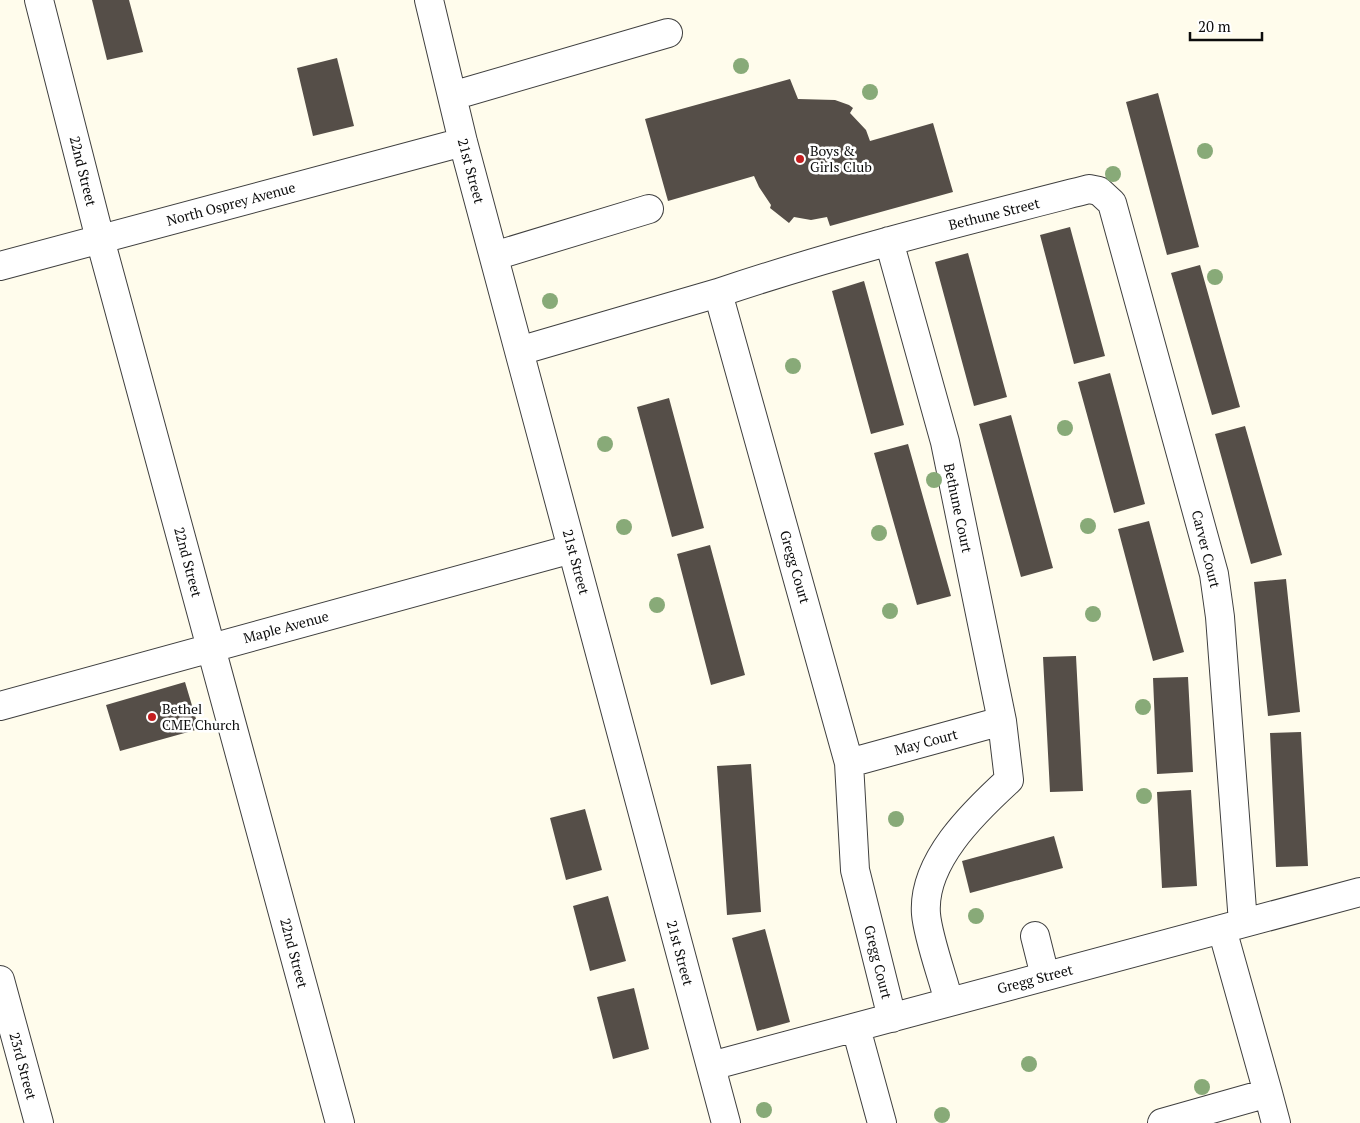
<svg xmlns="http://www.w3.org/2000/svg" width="1360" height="1123" font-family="'PT Serif',serif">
  <rect width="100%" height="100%" fill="#fffcec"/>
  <path fill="#554e48" d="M92 0H129L143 52 107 60Z
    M337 58 354 126 313 136 297 68Z
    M790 79 798 99 835 100 849 105 853 108 850 113 866 130 870 141 933 123 953 192 830 226 827 217 811 220 794 217 789 223 770 208 771 205 759 187 754 176 668 201 645 119Z
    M1158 93 1199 247 1167 255 1126 102Z
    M1070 227 1105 356 1074 364 1040 235Z
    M968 253 1007 397 974 406 935 262Z
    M1200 265 1240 407 1212 415 1171 273Z
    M864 281 904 425 871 434 832 291Z
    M1110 373 1145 504 1114 513 1078 382Z
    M669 398 704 528 672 537 637 407Z
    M1011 415 1053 568 1021 577 979 424Z
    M1245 426 1282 555 1251 564 1215 434Z
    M908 444 951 596 917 605 874 453Z
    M1149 521 1184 652 1153 661 1118 529Z
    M710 545 745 675 711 685 677 554Z
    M1286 579 1300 712 1268 716 1254 582Z
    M1076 656 1083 791 1050 792 1043 657Z
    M1188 677 1193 772 1157 774 1153 678Z
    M185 682 199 729 120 751 106 705Z
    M1301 732 1308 866 1276 867 1270 733Z
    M751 764 761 912 727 915 717 766Z
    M1191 790 1197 886 1162 888 1157 792Z
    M585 809 602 870 566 880 550 818Z
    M1054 836 1063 868 970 893 962 861Z
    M608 896 626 961 590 971 573 906Z
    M765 929 790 1022 757 1031 732 938Z
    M634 988 649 1049 613 1059 597 997Z"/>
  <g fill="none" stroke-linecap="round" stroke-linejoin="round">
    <defs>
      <path id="minor" d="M39 0 100 239 340 1123
        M429 0 463 142 726 1123
        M452 96 668 33
        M889 241 945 442 1002 721 1009 780C973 813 922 862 926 914 928 938 943 978 949 1002
        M494 256 649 209
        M0 266 463 142
        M519 351 718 293
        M0 706 572 549
        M849 763 1002 721
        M1222 929 1268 1093
        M1035 936 1045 976
        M0 980 39 1123
        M892 1018 855 870 849 763 718 293C840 252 964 221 1089 189L1099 191 1112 203 1214 574 1220 617 1243 923
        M856 1028 882 1123
        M711 1066 1360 892
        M1162 1123 1268 1093 1276 1123"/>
    </defs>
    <use href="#minor" stroke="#3f3f3f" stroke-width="30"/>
    <use href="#minor" stroke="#fff" stroke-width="28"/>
  </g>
  <g fill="#88aa78">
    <circle cx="741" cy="66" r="8"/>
    <circle cx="870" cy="92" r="8"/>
    <circle cx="1205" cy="151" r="8"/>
    <circle cx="1113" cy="174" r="8"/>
    <circle cx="1215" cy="277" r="8"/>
    <circle cx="550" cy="301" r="8"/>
    <circle cx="793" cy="366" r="8"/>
    <circle cx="1065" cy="428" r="8"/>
    <circle cx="605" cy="444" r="8"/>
    <circle cx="934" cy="480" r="8"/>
    <circle cx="1088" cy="526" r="8"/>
    <circle cx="624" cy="527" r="8"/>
    <circle cx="879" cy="533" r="8"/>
    <circle cx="657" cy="605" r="8"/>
    <circle cx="890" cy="611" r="8"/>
    <circle cx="1093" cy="614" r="8"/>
    <circle cx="1143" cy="707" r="8"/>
    <circle cx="1144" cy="796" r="8"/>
    <circle cx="896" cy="819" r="8"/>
    <circle cx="976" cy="916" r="8"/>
    <circle cx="1029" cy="1064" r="8"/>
    <circle cx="1202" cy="1087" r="8"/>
    <circle cx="764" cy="1110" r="8"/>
    <circle cx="942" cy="1115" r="8"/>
  </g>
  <g fill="#c31e20" stroke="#fff" stroke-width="2">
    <circle cx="800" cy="159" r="5"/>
    <circle cx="152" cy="717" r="5"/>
  </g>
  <g text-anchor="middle" stroke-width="5" stroke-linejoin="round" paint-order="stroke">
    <g font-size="14" fill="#0c0c0c" stroke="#fff" text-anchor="start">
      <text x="810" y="156">Boys &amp;<tspan x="810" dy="16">Girls Club</tspan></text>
      <text x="162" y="714">Bethel<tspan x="162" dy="16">CME Church</tspan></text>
    </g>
    <g font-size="14" fill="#0c0c0c" stroke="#fff">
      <text transform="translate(83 171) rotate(76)" y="5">22nd Street</text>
      <text transform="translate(471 171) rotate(75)" y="5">21st Street</text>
      <text transform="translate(231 204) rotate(-15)" y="5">North Osprey Avenue</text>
      <text transform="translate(994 214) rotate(-14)" y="5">Bethune Street</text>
      <text transform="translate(958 508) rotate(78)" y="5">Bethune Court</text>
      <text transform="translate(1206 549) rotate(76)" y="5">Carver Court</text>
      <text transform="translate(188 562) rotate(75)" y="5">22nd Street</text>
      <text transform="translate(576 562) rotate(75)" y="5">21st Street</text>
      <text transform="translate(795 567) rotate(74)" y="5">Gregg Court</text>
      <text transform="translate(286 627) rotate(-15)" y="5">Maple Avenue</text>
      <text transform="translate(926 742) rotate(-15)" y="5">May Court</text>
      <text transform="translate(294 953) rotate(75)" y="5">22nd Street</text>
      <text transform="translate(680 953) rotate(75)" y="5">21st Street</text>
      <text transform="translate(878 962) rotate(76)" y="5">Gregg Court</text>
      <text transform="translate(1035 979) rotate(-15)" y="5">Gregg Street</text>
      <text transform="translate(23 1066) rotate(75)" y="5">23rd Street</text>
    </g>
  </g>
  <path d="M1190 32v8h72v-8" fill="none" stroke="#0c0c0c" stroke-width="2.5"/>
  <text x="1198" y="32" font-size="15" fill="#0c0c0c" stroke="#ffffff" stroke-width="4" paint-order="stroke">20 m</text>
</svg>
